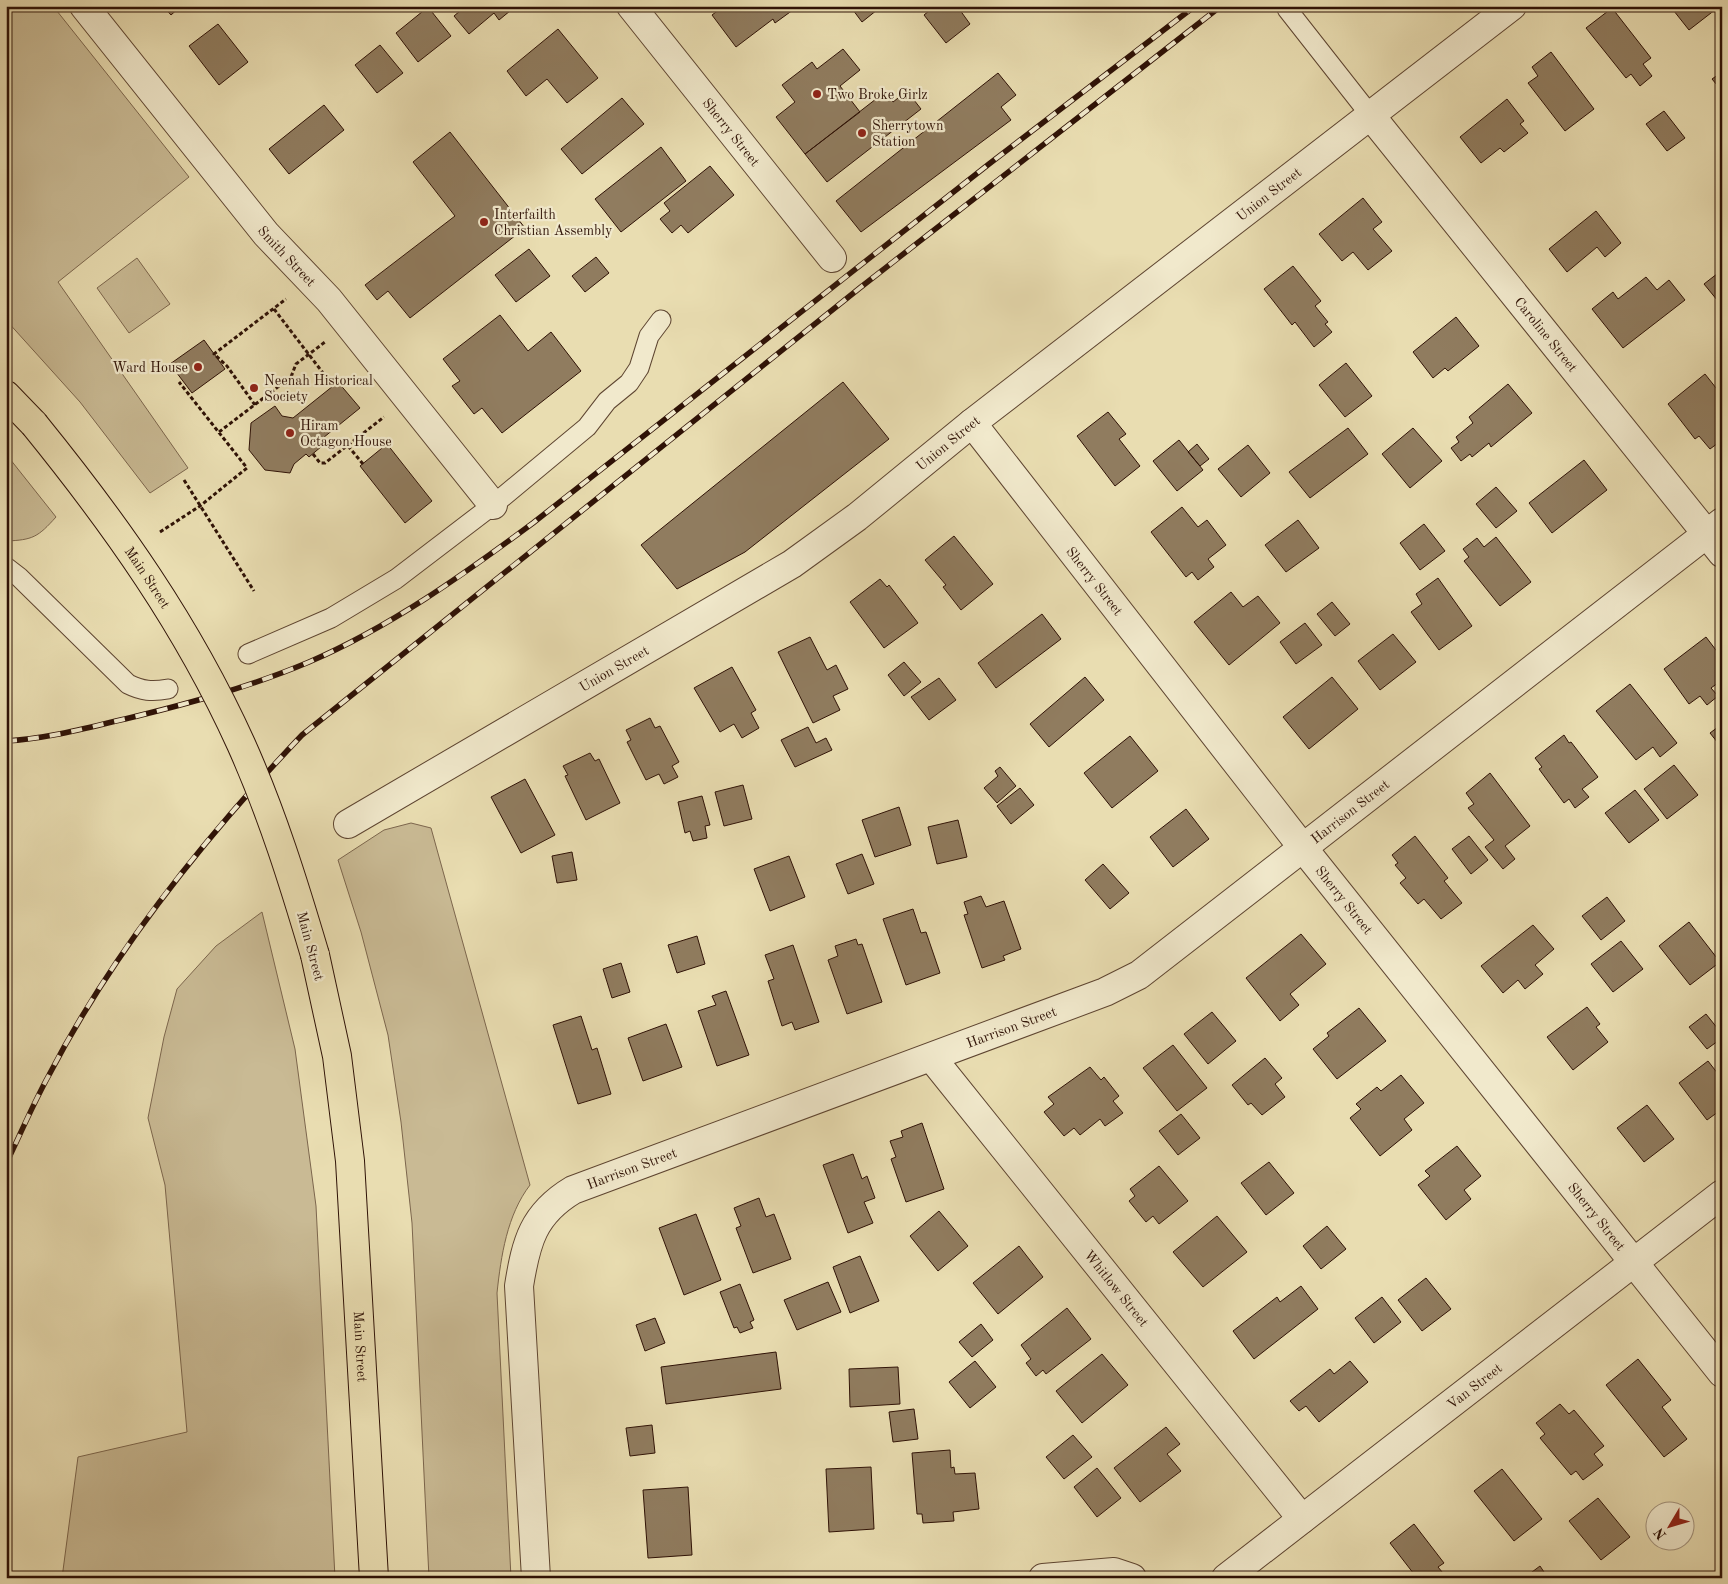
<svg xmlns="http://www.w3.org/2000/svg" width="1728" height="1584" font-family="'Old Standard TT',serif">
  <rect width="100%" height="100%" fill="#e9ddb1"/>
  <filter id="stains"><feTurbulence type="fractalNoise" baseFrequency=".004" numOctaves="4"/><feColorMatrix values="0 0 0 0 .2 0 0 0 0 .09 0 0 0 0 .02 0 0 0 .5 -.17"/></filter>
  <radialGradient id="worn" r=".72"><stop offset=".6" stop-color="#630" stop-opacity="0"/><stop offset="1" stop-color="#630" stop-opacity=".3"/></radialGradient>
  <path fill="#c9ba94" stroke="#7c664d" d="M6 6H53L189 177 58 282 188 468 150 493 80 402 6 320Z
    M137 258 170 304 129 333 97 288Z
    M6 454 56 517C38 537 33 540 6 541Z
    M411 823 431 828 530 1185C507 1215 501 1256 497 1293L511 1578H429L412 1223 401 1122 388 1035 361 932 338 860 384 830Z
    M262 912 295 1049 316 1206 335 1578H62L78 1457 187 1432 165 1185 148 1118 164 1037 177 989 216 946Z"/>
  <path fill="#907c5f" stroke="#2f1206" d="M163 6H181L171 15Z
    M466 6H516L499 20 494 13 469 34 454 16Z
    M724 6H796L797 7 775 23 773 19 736 47 712 15Z
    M850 6H882L862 22Z
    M935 6H957L970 24 946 43 924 15Z
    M1670 6H1720L1689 30Z
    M428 7 451 36 418 62 396 33Z
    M1612 8 1651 58 1643 64 1652 76 1640 86 1631 74 1626 78 1586 28Z
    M218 24 248 62 219 85 189 46Z
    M558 29 598 78 567 103 547 79 526 96 507 71Z
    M380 45 403 73 377 93 355 65Z
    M843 49 860 70 840 86 860 112 805 154 776 117 795 102 782 85 812 62 817 69Z
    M1551 52 1594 109 1565 131 1528 83 1538 76 1532 67Z
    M1722 72V91L1712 79Z
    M998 73 1016 95 1001 107 1011 120 861 232 836 201Z
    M907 91 921 109 827 182 805 154 885 92 893 102Z
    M622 98 644 124 582 174 561 149Z
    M1507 99 1524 121 1520 124 1528 133 1504 152 1500 148 1481 163 1460 137Z
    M324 105 344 130 289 174 269 149Z
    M1664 111 1685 138 1667 151 1646 124Z
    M450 132 525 228 410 318 388 291 377 300 365 285 455 216 413 162Z
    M661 147 686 181 621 232 595 199Z
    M710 166 734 195 688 233 681 225 672 233 660 219 670 211 664 203Z
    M1363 198 1382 222 1373 229 1392 251 1368 270 1353 252 1342 261 1319 234Z
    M1596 211 1621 243 1605 257 1597 247 1567 272 1549 249Z
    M529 249 550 276 516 302 495 275Z
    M596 257 609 273 585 292 572 276Z
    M1293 266 1321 301 1315 306 1328 322 1325 324 1332 332 1314 347 1295 322 1292 325 1264 289Z
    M1722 270V306L1704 284Z
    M1646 277 1657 290 1669 280 1685 300 1623 348 1592 309 1613 292 1618 299Z
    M500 315 528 351 551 332 581 371 502 433 482 408 474 414 452 386 460 381 443 359Z
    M1456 317 1479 346 1448 371 1445 368 1433 378 1413 352Z
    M204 340 225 369 192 393 170 364Z
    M1346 363 1372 396 1345 417 1319 385Z
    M1705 374 1720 393 1722 392V440L1710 449 1699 436 1695 439 1668 404Z
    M338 382 360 408 318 442 322 446 309 457 306 454 294 464 290 473 265 470 249 450 251 423 275 406 282 416 293 418Z
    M843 382 889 439 745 552 677 589 641 545Z
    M1508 384 1532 413 1491 447 1489 443 1472 457 1470 454 1461 461 1451 448 1459 442 1456 437 1473 423 1469 417Z
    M1108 412 1126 434 1119 439 1140 466 1115 486 1077 436Z
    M1348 428 1368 454 1310 498 1289 472Z
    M1413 428 1442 461 1410 488 1382 454Z
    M1179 440 1203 470 1177 491 1153 461Z
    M387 444 432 501 405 523 360 466Z
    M1197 444 1209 459 1200 466 1188 452Z
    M1248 445 1270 473 1241 497 1218 469Z
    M1584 460 1607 490 1552 533 1529 503Z
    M1496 487 1517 511 1496 528 1476 504Z
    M1182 507 1198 527 1207 520 1226 545 1208 559 1214 567 1198 580 1192 572 1186 577 1151 532Z
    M1298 520 1319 548 1286 572 1265 545Z
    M1424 524 1445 551 1420 570 1400 543Z
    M954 536 993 584 961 610 943 587 946 585 925 560Z
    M1496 537 1531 582 1500 606 1464 561 1469 557 1463 549 1477 538 1484 547Z
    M1438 578 1472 626 1439 650 1411 612 1422 604 1416 594Z
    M880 579 887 587 889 585 918 623 884 648 850 602Z
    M1231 592 1243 607 1258 596 1280 623 1229 665 1194 622Z
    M1332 602 1350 624 1335 636 1317 614Z
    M1042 614 1061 639 996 688 978 663Z
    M1305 623 1322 645 1296 664 1280 642Z
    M1393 634 1416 662 1380 690 1358 661Z
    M810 637 827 670 836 665 848 689 833 696 840 710 813 723 778 652Z
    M1706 637 1722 658V680L1711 688 1718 696 1707 705 1700 696 1689 704 1664 669Z
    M904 662 921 682 904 696 888 675Z
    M732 667 756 710 751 713 759 728 742 738 734 724 720 732 694 688Z
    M1085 677 1104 700 1049 747 1030 724Z
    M1332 677 1358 709 1309 749 1283 717Z
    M939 678 956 700 929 720 911 697Z
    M1630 684 1677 743 1660 757 1653 747 1636 760 1596 711Z
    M650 718 655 728 660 726 679 762 672 766 678 777 664 784 659 774 646 780 627 742 631 740 626 730Z
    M1722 724V748L1710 733Z
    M808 727 816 743 826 738 832 750 795 767 781 740Z
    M1564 735 1569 743 1571 742 1598 777 1582 789 1589 797 1575 808 1569 799 1564 803 1539 769 1542 767 1535 758Z
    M1130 736 1158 771 1112 808 1084 773Z
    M590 753 595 761 599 759 620 803 586 820 565 776 568 775 563 766Z
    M1674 765 1698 795 1667 819 1644 789Z
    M1000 767 1016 786 997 803 984 788 998 776 995 771Z
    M1490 773 1530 826 1505 846 1515 859 1503 869 1485 847 1494 840 1468 808 1474 804 1466 793Z
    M525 779 555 835 521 853 491 797Z
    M743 785 752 819 724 826 715 792Z
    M1020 788 1034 805 1011 824 997 806Z
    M1635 790 1659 820 1629 843 1605 813Z
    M702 796 710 825 705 826 707 838 693 841 690 831 685 833 678 802Z
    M899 807 911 845 875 857 862 820Z
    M1186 809 1209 839 1173 867 1150 837Z
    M958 820 967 857 937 864 928 827Z
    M1415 836 1448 878 1444 881 1462 903 1441 919 1424 899 1418 904 1400 883 1406 878 1395 865 1398 863 1392 855Z
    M1469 836 1488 860 1471 874 1452 849Z
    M572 852 577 880 557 883 552 856Z
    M862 854 874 884 848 894 836 864Z
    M789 856 805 897 770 911 754 869Z
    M1103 864 1129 893 1110 909 1085 880Z
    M981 896 986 907 1004 901 1021 949 1003 956 1005 960 982 968 964 915 968 914 964 902Z
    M1607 897 1625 921 1601 940 1582 916Z
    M913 909 921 933 926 932 940 973 906 985 883 919Z
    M1689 922 1720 962 1690 985 1659 946Z
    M1533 925 1554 949 1535 965 1543 974 1525 989 1518 980 1503 993 1481 966Z
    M1301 934 1326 964 1290 994 1299 1005 1280 1021 1246 978Z
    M697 936 705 964 677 973 668 945Z
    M856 939 858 945 862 944 882 1002 847 1014 828 960 838 956 835 946Z
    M1621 941 1643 969 1613 992 1591 964Z
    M793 945 819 1022 795 1030 792 1022 782 1026 768 981 774 979 765 955Z
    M621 963 630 992 612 998 603 969Z
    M726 991 749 1055 717 1066 698 1011 716 1005 712 996Z
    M1587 1007 1600 1024 1596 1027 1608 1042 1573 1070 1547 1037Z
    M1359 1008 1386 1041 1337 1079 1313 1049 1329 1036 1327 1033Z
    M1212 1012 1236 1041 1208 1064 1184 1034Z
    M1706 1014 1722 1034V1038L1707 1049 1689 1027Z
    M581 1016 592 1050 597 1048 611 1094 578 1104 553 1025Z
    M666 1024 682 1067 643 1081 628 1038Z
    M1173 1045 1207 1088 1177 1111 1143 1068Z
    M1265 1058 1282 1078 1275 1084 1285 1097 1262 1115 1251 1103 1248 1105 1232 1085Z
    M1708 1061 1722 1079V1109L1707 1120 1679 1083Z
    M1090 1067 1101 1080 1104 1077 1119 1096 1113 1101 1123 1113 1105 1126 1100 1119 1080 1135 1074 1128 1064 1136 1044 1112 1054 1104 1048 1097Z
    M1401 1075 1424 1103 1404 1119 1412 1130 1380 1156 1350 1118 1361 1109 1356 1104 1377 1087 1381 1091Z
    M1647 1105 1674 1139 1644 1162 1617 1128Z
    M1181 1114 1200 1138 1178 1155 1159 1131Z
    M922 1123 944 1189 906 1202 891 1159 896 1157 890 1141 903 1137 901 1131Z
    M1457 1146 1481 1176 1464 1190 1471 1199 1446 1220 1418 1185 1430 1176 1425 1171Z
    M853 1154 862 1179 867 1176 875 1198 864 1202 873 1223 848 1233 823 1165Z
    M1269 1162 1294 1193 1266 1215 1241 1183Z
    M1159 1166 1188 1201 1159 1224 1153 1216 1146 1222 1129 1201 1135 1196 1130 1189Z
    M759 1198 766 1217 774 1214 791 1259 753 1273 736 1228 741 1226 734 1208Z
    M939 1211 968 1246 938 1271 910 1236Z
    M696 1214 721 1280 684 1295 659 1228Z
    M1217 1216 1247 1252 1203 1287 1173 1252Z
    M1327 1226 1346 1249 1321 1269 1303 1246Z
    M1019 1246 1043 1277 998 1314 973 1283Z
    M860 1256 879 1301 850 1313 833 1267Z
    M1426 1278 1451 1309 1422 1331 1398 1300Z
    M828 1282 841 1312 797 1330 784 1300Z
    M740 1284 754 1320 750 1322 753 1328 740 1333 737 1327 734 1328 720 1292Z
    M1301 1286 1318 1309 1254 1359 1233 1331 1277 1297 1280 1302Z
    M1382 1297 1401 1322 1374 1343 1355 1318Z
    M1067 1308 1091 1339 1046 1374 1043 1370 1036 1376 1026 1363 1031 1359 1021 1345Z
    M655 1318 665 1343 645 1351 636 1325Z
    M981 1324 993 1340 972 1357 959 1342Z
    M776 1352 781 1389 666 1404 661 1367Z
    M1102 1354 1128 1385 1082 1423 1056 1391Z
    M1638 1359 1671 1400 1662 1407 1687 1439 1664 1457 1606 1385Z
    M975 1361 996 1387 970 1408 949 1382Z
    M1350 1361 1368 1382 1319 1422 1306 1406 1299 1411 1290 1401 1330 1369 1334 1374Z
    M898 1367 900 1404 850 1407 849 1369Z
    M1560 1404 1569 1414 1574 1410 1604 1446 1594 1454 1603 1465 1583 1480 1576 1471 1571 1475 1540 1438 1545 1434 1536 1423Z
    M914 1409 918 1439 893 1442 889 1412Z
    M652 1425 655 1453 630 1456 626 1428Z
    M1166 1427 1180 1444 1167 1454 1181 1471 1140 1502 1114 1468Z
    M1073 1435 1092 1457 1064 1479 1046 1457Z
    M950 1450 951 1468 954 1467 955 1474 975 1473 979 1509 953 1512 954 1521 923 1523 922 1514H917L912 1453Z
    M871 1467 874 1529 829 1532 826 1469Z
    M1097 1468 1121 1498 1097 1517 1074 1487Z
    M1502 1469 1542 1519 1514 1541 1474 1491Z
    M688 1487 692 1555 648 1558 643 1490Z
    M1598 1498 1630 1537 1601 1560 1569 1521Z
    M1414 1524 1444 1563 1438 1567 1447 1578H1417L1390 1543Z
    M1540 1566 1548 1578H1524Z"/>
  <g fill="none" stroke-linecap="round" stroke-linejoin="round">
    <defs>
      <path id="service" d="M1287 9 1371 116
        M6 567 19 577 128 684C142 691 152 692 168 689
        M248 654 331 618 396 579 493 505 587 427 607 401 629 383 639 368 649 336 661 320"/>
      <g id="minor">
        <path id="s1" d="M84 6 266 234 329 300 493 505"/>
        <path id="s2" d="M631 6 832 258"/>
        <path id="s3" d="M1371 116 1722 553"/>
        <path id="s4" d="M972 423 1303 848 1722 1373"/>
        <path id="s5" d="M348 824 792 564 857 517 972 423 1512 6"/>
        <path id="s6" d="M932 1058 1302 1519"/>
        <path d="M1043 1578 1114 1572 1132 1578"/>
        <path id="s7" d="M1226 1578 1722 1194"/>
      </g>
      <g id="tertiary">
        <path id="s8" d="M536 1578 519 1286C526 1242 533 1214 573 1190L1105 992 1139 975 1722 522"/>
      </g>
      <g id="primary">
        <path d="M6 395 34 424"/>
        <path id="s9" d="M315 955 337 1056 350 1161 374 1578"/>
      </g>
    </defs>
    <use href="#service" stroke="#5e4531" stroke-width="21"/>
    <use href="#minor" stroke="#5e4531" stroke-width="30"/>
    <use href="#tertiary" stroke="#5e4531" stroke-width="30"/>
    <use href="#primary" stroke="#2f1206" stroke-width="30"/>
    <path stroke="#2f1206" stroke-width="3" stroke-dasharray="4 2.5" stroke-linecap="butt" d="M274 309 333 386
      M255 405 227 366 214 354 286 299
      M219 432 291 377 296 364 325 342
      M348 446 363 464
      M313 454 320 463H325L384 417
      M184 480 254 591
      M160 532 200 506 247 468 179 382"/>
    <use href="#service" stroke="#f1e9cc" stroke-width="19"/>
    <use href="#minor" stroke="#f1e9cc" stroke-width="28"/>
    <use href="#tertiary" stroke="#f1e9cc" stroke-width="28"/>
    <use href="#primary" stroke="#e9ddb1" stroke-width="28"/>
    <defs>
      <path id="rail" d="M6 741C46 739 86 728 125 719 187 704 250 687 309 662 390 627 463 575 533 523L989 164 1195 6
        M6 1164C20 1135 33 1104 49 1075 114 950 205 837 302 735L861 287 1221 6"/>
    </defs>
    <use href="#rail" stroke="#2f1206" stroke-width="5.5"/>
    <use href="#rail" stroke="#f1e9cc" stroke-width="4" stroke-dasharray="11" stroke-linecap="butt"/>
    <defs>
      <g id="primary-bridge">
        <path id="s10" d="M34 424C116 525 187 625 241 744 272 813 294 884 315 955"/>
      </g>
    </defs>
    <use href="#primary-bridge" stroke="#2f1206" stroke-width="30" stroke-linecap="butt"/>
    <use href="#primary-bridge" stroke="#e9ddb1" stroke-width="28"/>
  </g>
  <g fill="#8f2418" stroke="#f1e9cc" stroke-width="2">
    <circle cx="817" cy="94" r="5"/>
    <circle cx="862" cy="133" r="5"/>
    <circle cx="484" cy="222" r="5"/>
    <circle cx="198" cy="367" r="5"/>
    <circle cx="254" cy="388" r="5"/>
    <circle cx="290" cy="433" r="5"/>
  </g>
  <g text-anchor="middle" stroke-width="4.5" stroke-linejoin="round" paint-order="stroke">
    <g font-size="14" fill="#2f1206" stroke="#f1e9cc" text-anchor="start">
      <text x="827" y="99">Two Broke Girlz</text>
      <text x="872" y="130">Sherrytown<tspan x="872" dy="16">Station</tspan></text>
      <text x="494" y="219">Interfailth<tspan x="494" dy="16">Christian Assembly</tspan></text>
      <text x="188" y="372" text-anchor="end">Ward House</text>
      <text x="264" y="385">Neenah Historical<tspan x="264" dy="16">Society</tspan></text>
      <text x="300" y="430">Hiram<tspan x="300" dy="16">Octagon House</tspan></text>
    </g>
    <g font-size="14" fill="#2f1206" stroke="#f1e9cc">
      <text dy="5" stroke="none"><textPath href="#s2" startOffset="161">Sherry Street</textPath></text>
      <text dy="5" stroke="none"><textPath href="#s5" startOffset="1118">Union Street</textPath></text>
      <text dy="5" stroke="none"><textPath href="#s1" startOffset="322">Smith Street</textPath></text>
      <text dy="5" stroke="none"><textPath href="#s3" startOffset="280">Caroline Street</textPath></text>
      <text dy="5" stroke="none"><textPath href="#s5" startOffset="712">Union Street</textPath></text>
      <text dy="5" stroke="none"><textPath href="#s10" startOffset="191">Main Street</textPath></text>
      <text dy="5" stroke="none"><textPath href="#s4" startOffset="200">Sherry Street</textPath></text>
      <text dy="5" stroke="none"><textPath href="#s5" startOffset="308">Union Street</textPath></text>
      <text dy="5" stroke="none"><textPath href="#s8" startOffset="1280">Harrison Street</textPath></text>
      <text dy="5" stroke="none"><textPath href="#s4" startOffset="605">Sherry Street</textPath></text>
      <text transform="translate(311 946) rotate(75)" y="5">Main Street</text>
      <text dy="5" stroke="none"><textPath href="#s8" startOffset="875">Harrison Street</textPath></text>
      <text dy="5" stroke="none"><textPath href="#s8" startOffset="470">Harrison Street</textPath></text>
      <text dy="5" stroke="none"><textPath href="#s4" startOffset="1010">Sherry Street</textPath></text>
      <text dy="5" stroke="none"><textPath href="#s6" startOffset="295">Whitlow Street</textPath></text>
      <text dy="5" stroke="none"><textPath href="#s9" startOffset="395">Main Street</textPath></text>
      <text dy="5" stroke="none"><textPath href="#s7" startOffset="314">Van Street</textPath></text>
    </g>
  </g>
  <rect width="1728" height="1584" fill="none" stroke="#e9ddb1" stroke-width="25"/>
  <rect x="8" y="8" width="1713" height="1569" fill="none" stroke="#2f1206" stroke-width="2.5"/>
  <rect x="12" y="12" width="1703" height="1559" fill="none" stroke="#2f1206"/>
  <g transform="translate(1670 1526) rotate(232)"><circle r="24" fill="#f1e9cc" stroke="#a3937d"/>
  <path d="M0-4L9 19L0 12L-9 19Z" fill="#8f2418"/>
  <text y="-8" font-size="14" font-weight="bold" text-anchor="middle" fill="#2f1206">N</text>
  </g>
  <rect width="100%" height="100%" filter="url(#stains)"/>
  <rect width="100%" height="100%" fill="url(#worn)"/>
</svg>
